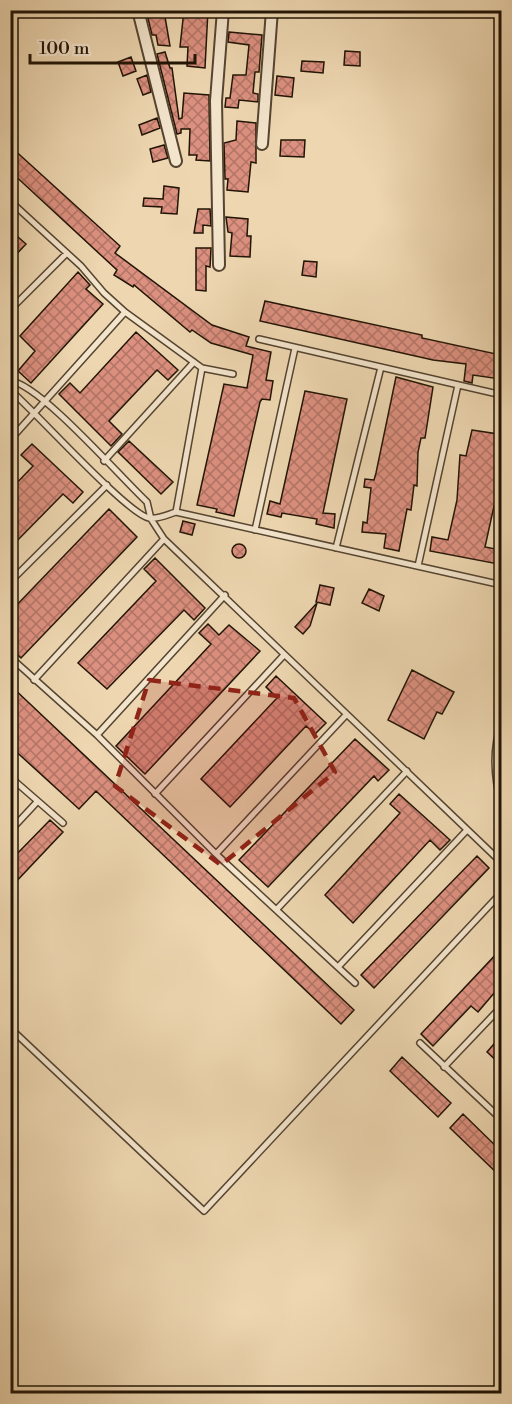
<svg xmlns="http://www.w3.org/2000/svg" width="512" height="1404" font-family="'Libre Bodoni',serif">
  <defs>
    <pattern id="building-cross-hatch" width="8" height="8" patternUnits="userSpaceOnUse" patternTransform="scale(1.5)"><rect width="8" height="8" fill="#dc907f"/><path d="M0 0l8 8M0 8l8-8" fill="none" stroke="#b27466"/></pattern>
  </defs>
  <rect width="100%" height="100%" fill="#edd6b0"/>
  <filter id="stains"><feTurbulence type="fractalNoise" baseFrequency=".00333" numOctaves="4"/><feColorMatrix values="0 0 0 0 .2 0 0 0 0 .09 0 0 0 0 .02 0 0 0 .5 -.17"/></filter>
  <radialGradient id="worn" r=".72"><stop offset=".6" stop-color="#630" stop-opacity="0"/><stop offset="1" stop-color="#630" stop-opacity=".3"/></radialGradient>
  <path fill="url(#building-cross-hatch)" stroke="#211405" stroke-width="1.5" d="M184 10H208L205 68 187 66 188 47H180Z
    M164 11 170 46 158 45 156 35H152L147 14Z
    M229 32 262 35 259 72H255L253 93 258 94V102L239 100 238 108 225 107 226 98H230L233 75H246L249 45 228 42Z
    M345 51 360 52V66L344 65Z
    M165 52 170 68H172L179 119 182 118 184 93 209 95 210 161 196 160 197 155H189L190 129H181V133L177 134 157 54Z
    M131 57 136 71 123 76 118 62Z
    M302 61 324 62 323 73 301 71Z
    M147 75 151 92 143 95 137 79Z
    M277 76 294 78 292 97 275 95Z
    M157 118 160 128 142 135 139 125Z
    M237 121 256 123V163L251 162 248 192 227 190 228 179H225L224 143 236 140Z
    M281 140H305L304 157 280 156Z
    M164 145 168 158 153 162 150 149Z
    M10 146 120 246 115 253 212 325 249 337 246 346 271 352 266 380 273 381 270 400 262 399 260 402 234 516 216 512 217 509 197 505 224 384 247 388 253 355 211 343 192 330 190 332 134 285 133 287 114 275 117 270 10 171Z
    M164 186 179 188 177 214 161 213 162 207 143 206 144 198 163 199Z
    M198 209H210L211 226 203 225V233H194Z
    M226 217 248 219 247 236H251L250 257 230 256 232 233 228 232Z
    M10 230 26 244 10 261Z
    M196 248H211L210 267 206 266V291L196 290Z
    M304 261 317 262 316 277 302 275Z
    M78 272 90 285 86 289 103 304 31 383 18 371 35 351 20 336Z
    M265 301 422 335V338L501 355 500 379 473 375 472 383 464 381 466 364 433 360 260 321Z
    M136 332 178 370 168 380 157 370 109 421 122 434 111 446 59 394 70 383 80 393Z
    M396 377 433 387 425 438H421L418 452 417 486 414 485 411 510 407 509 399 551 384 548 386 534 362 532 363 522 367 523 371 488 364 487 365 479 374 480 376 473Z
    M305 391 347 399 323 513 335 514 334 528 316 524 317 519 282 513 281 517 267 514 270 501 280 504Z
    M472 430 498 434V437L501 438V507L494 506 485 547 501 550 498 564 430 551 432 537 448 540 457 500 460 455 466 456Z
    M129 441 173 482 161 494 118 452Z
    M32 444 83 492 73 503 63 494 10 548V490L33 466 21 455Z
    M109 509 137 537 21 658 10 648V612Z
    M183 521 195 524 192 535 180 532Z
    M232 551a7 7 0 1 1 14 0a7 7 0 1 1-14 0Z
    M155 558 205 608 194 620 184 610 107 689 78 663 156 581 144 569Z
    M320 585 334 588 330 605 316 602Z
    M369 589 384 596 379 611 362 603Z
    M317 603 310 626 303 634 295 627Z
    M208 624 219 635 229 625 260 651 145 774 116 746 211 644 199 633Z
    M412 670 454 692 442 714 437 712 424 739 388 720Z
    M276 676 326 723 315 734 306 726 230 807 201 779 277 698 266 687Z
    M10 685 354 1010 341 1024 96 791 79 809 10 746Z
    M355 739 389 770 378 781 374 776 268 887 239 860Z
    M399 794 450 840 440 850 430 840 353 923 325 895 400 813 390 804Z
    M50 820 63 832 10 888V861Z
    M477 856 489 868 374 988 361 975Z
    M501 949V985L478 1012 471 1006 433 1046 421 1034Z
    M501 1036V1065L487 1052Z
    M402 1057 451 1103 438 1117 390 1071Z
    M463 1114 501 1151V1177L450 1128Z"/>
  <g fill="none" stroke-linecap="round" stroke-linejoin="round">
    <defs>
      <path id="lane" d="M10 201 81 266 104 293 125 312 202 368 233 374
        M10 310 67 253
        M259 339 502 395
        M10 381C39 383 121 478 147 502L151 519 164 539 502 863
        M10 390C36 412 127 514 149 518 157 520 169 514 176 512L502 585
        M10 440 125 312
        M104 461 194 362
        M176 512 202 368
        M255 530 295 348
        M336 548 381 367
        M418 566 458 385
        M10 582 107 485
        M10 657 97 735 216 854 355 983
        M34 680 164 539
        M502 720C492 749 493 776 502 806
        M97 735 225 595
        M10 777 63 823
        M155 794 284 655
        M10 831 37 802
        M216 854 346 715
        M277 909 407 771
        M338 967 467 830
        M10 1028 204 1211 502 892
        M420 1043 502 1120
        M444 1067 502 1006"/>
      <path id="street" d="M138 10 176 161
        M262 144 272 10
        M219 265 216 101 223 10"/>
    </defs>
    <use href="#lane" stroke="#544430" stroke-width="8"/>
    <use href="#street" stroke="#544430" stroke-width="14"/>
    <use href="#lane" stroke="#f3e4cc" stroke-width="5"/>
    <use href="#street" stroke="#f3e4cc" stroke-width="10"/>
  </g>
  <path fill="#8f2418" fill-opacity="0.2" stroke="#8f2418" stroke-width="4.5" stroke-dasharray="12 8" stroke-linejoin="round" d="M149 680 294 698 335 772 221 865 115 786Z"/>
  <rect width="512" height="1404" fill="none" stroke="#edd6b0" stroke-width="36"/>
  <rect x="12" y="12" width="488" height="1380" fill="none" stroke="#211405" stroke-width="3"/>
  <rect x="18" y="18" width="476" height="1368" fill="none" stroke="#211405" stroke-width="1.5"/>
  <path d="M30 54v9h165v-9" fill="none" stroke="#211405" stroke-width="3"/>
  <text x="39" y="54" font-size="18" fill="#211405" stroke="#f3e4cc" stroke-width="4.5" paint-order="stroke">100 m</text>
  <rect width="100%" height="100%" filter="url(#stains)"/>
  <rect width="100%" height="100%" fill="url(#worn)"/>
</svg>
